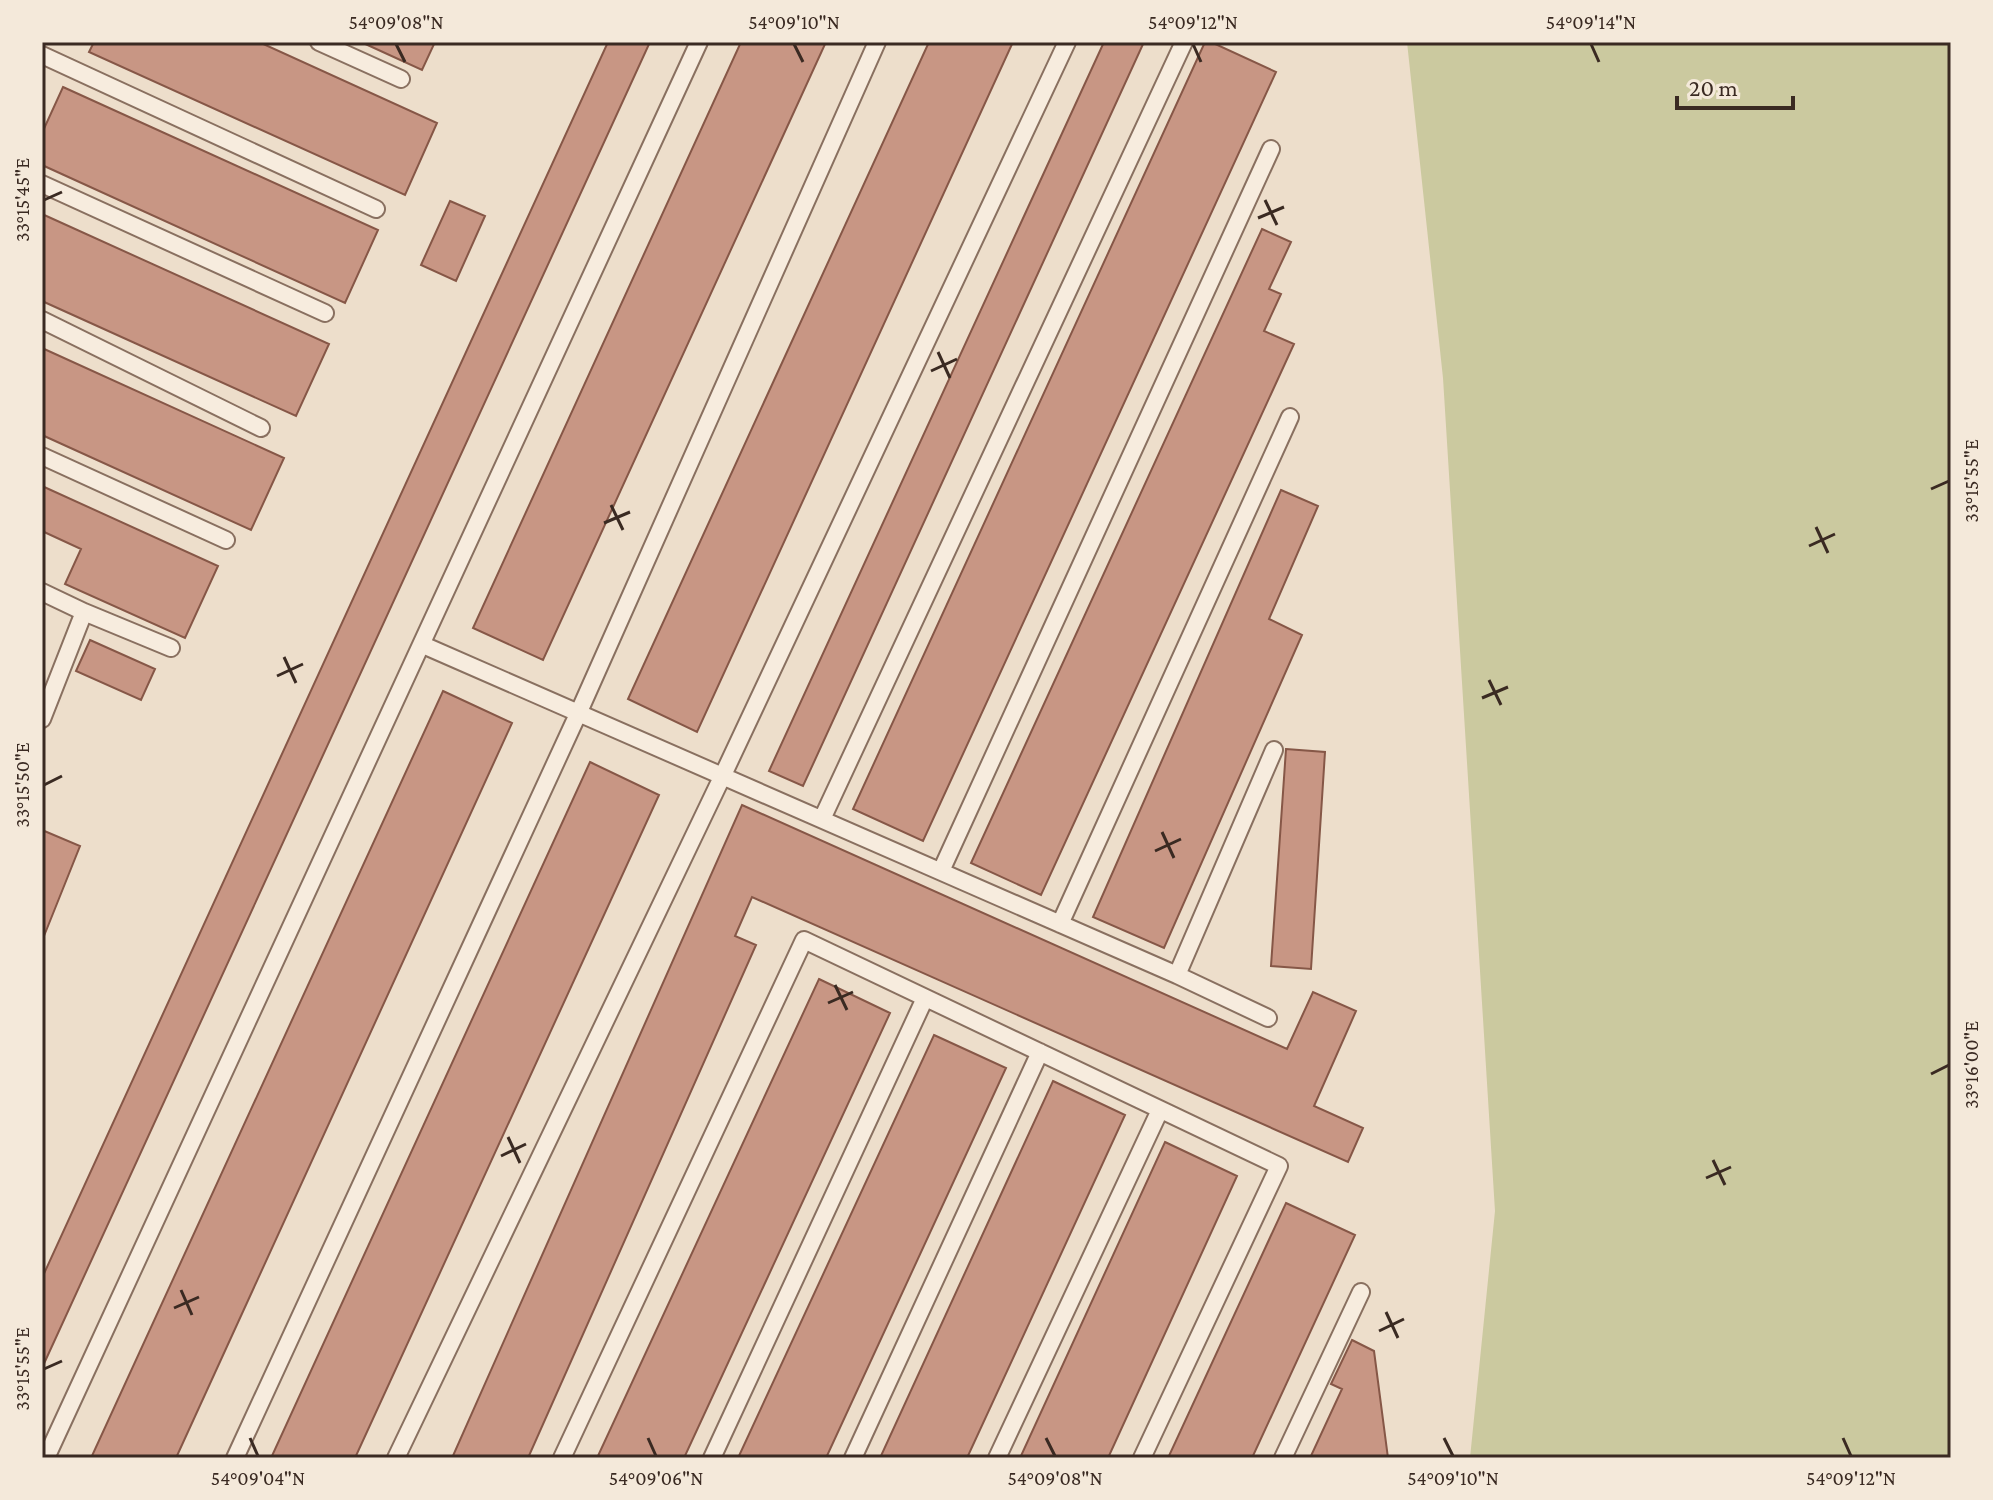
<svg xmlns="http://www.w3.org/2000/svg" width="1993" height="1500" font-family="'Crimson Pro',serif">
  <rect width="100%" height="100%" fill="#eddecb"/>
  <path fill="#cbc99f" d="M1407 42H1951V1458H1470L1495 1211 1443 378Z"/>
  <path fill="#c89684" stroke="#865747" stroke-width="2" d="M94 42H259L437 123 405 195 89 52Z
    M361 42H435L422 70Z
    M608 42H650L42 1368V1278Z
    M741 42H826L543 660 473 628Z
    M929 42H1013L697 732 628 699Z
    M1104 42H1144L803 786 769 771Z
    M1205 42H1211L1276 72 923 841 853 809Z
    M63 87 378 230 345 303 42 165V133Z
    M450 201 485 216 456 281 421 265Z
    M42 214 329 344 296 416 42 301Z
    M1262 229 1291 242 1269 289 1281 294 1264 331 1294 344 1041 895 971 863Z
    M42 348 284 458 251 530 42 435Z
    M42 486 218 566 185 638 65 584 81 549 42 531Z
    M1281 490 1318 506 1269 619 1302 635 1164 948 1093 917Z
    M90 640 155 669 141 700 76 671Z
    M443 691 512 723 176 1458H91Z
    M1286 749 1325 752 1311 969 1271 966Z
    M590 762 659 795 355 1458H271Z
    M742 805 1287 1049 1313 992 1356 1011 1314 1106 1363 1128 1348 1162 752 897 735 936 756 945 528 1458H452Z
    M42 830 80 846 42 941Z
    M819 979 890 1013 684 1458H597Z
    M934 1035 1006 1068 826 1458H738Z
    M1053 1081 1125 1115 967 1458H880Z
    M1165 1142 1237 1176 1108 1458H1020Z
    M1286 1203 1355 1235 1252 1458H1168Z
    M1352 1340 1374 1351 1388 1458H1310L1342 1389 1331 1384Z"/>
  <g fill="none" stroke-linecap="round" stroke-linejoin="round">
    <defs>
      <path id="service" d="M319 42 401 79
        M42 55 376 209
        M42 184 325 313
        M42 320 261 428
        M42 456 226 540
        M42 592 84 612 42 719
        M84 612 171 648
        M423 645 1177 975 1274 750
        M822 819 1184 42
        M941 871 1271 149
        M1060 924 1290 417
        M1177 975 1268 1018
        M46 1458 699 42
        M235 1458 578 714 877 42
        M396 1458 723 775 1067 42
        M562 1458 804 940 1279 1166 1142 1458
        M712 1458 925 998
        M853 1458 1040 1052
        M997 1458 1160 1110
        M1283 1458 1361 1292"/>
    </defs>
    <use href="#service" stroke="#897060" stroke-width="20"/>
    <use href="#service" stroke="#f7ecde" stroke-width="16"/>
  </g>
  <path fill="none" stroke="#3a2a22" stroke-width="3" d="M396 44 405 62M794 44 803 62M1193 44 1201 62M1591 44 1599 62M44 200 62 192M1265 200 1277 225M1258 218 1284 207M938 352 950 378M931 371 957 359M1931 489 1949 481M611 505 623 530M604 523 630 512M1816 527 1828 553M1809 546 1835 534M284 657 296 683M277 676 303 664M1489 680 1501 705M1482 698 1508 687M44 785 62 776M1162 832 1174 858M1155 851 1181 839M835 985 847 1010M828 1003 853 992M1931 1074 1949 1065M508 1137 520 1163M501 1156 526 1144M1713 1160 1725 1185M1706 1178 1731 1167M181 1290 192 1315M174 1308 199 1297M1386 1312 1398 1338M1379 1331 1404 1319M44 1369 62 1361M250 1438 258 1456M648 1438 656 1456M1046 1438 1055 1456M1444 1438 1453 1456M1843 1438 1851 1456"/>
  <rect width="1993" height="1500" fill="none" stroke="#f4e9da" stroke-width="88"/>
  <path d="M1677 96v12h116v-12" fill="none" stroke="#3a2a22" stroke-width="4"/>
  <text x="1689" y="96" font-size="24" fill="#3a2a22" stroke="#f4e9da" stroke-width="6" paint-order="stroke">20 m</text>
  <rect x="44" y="44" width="1905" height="1412" fill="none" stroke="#3a2a22" stroke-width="3"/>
  <g font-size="20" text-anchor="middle" fill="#3a2a22">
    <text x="396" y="29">54°09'08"N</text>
    <text x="794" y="29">54°09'10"N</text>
    <text x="1193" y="29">54°09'12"N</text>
    <text x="1591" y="29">54°09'14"N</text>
    <text transform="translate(22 200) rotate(-90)" y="7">33°15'45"E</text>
    <text transform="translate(1971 481) rotate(-90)" y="7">33°15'55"E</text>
    <text transform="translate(22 785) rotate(-90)" y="7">33°15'50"E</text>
    <text transform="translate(1971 1065) rotate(-90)" y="7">33°16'00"E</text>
    <text transform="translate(22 1369) rotate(-90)" y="7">33°15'55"E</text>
    <text x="258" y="1485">54°09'04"N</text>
    <text x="656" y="1485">54°09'06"N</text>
    <text x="1055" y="1485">54°09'08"N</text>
    <text x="1453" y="1485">54°09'10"N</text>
    <text x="1851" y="1485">54°09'12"N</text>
  </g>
</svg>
